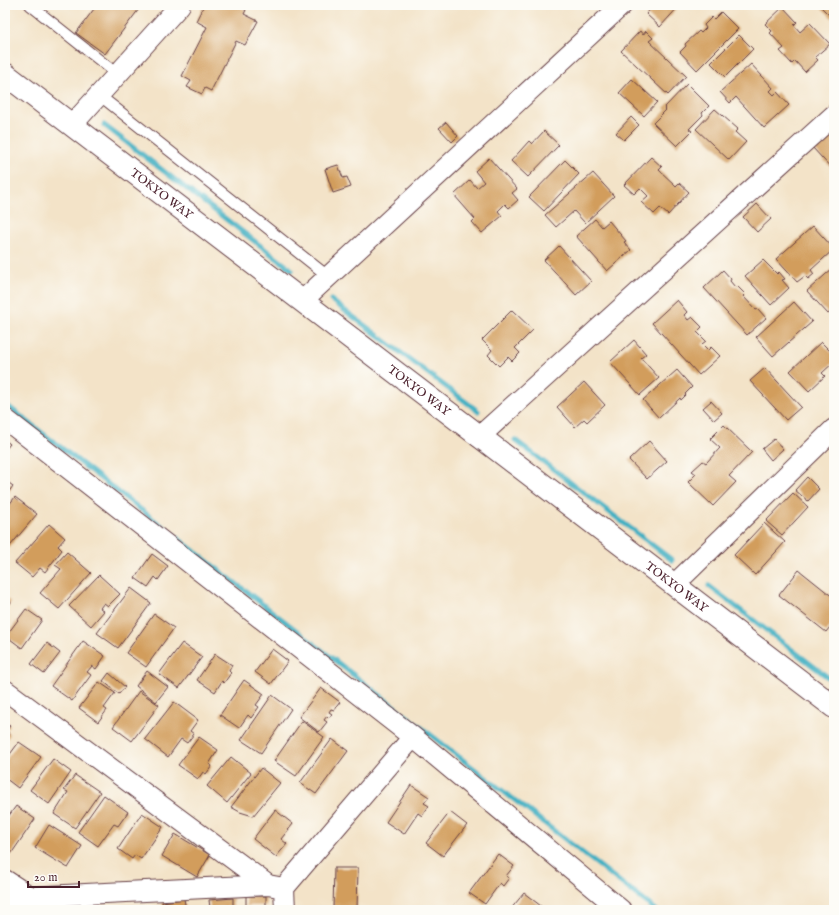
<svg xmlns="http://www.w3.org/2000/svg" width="839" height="915" font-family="'IM FELL English',serif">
  <rect width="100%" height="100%" fill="#fdfcf7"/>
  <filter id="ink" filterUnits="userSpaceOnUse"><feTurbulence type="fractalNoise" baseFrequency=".025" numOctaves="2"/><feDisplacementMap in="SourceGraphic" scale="8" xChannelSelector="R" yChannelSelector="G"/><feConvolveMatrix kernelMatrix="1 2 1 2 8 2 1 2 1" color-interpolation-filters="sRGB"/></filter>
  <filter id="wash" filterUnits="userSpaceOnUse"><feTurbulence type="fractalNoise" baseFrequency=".012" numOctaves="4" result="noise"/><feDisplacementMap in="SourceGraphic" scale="16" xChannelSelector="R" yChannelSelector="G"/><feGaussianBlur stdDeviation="0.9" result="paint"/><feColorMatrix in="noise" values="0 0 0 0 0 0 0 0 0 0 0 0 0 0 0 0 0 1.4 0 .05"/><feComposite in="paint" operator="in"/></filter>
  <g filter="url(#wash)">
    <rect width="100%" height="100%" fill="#f3e3c8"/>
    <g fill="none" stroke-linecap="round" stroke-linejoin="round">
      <path stroke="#45b1c3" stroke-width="5" d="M104 125 292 270
        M331 300 478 411
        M5 404 656 910
        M515 440 672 560
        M709 586 834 682"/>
    </g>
    <g id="blocks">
      <path fill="#d29d5b" d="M97 5H142L105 54 76 33Z
        M204 5H221L224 6V5H237L246 10 244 14 258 21 245 45 236 41 211 91 205 88 202 94 187 87 191 81 182 76 207 27 196 21Z
        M654 5H680L660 27 646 14Z
        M819 5H834V20Z
        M783 7 797 22 794 25 800 32 810 23 830 44 815 57 818 60 805 72 795 61 792 64 780 51 784 48 770 33 772 31 765 24Z
        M721 12 738 29 697 70 680 52 686 46 685 44 699 31 701 33 706 28 704 25 712 17 714 19Z
        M640 31 643 35 646 31 653 38 649 41 686 76 668 95 621 51Z
        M739 35 753 49 725 77 711 63Z
        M751 64 773 88 770 91 774 95 777 92 789 105 764 128 736 97 730 103 720 92Z
        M632 79 657 102 644 116 619 93Z
        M687 84 709 106 702 113 703 115 689 129 692 131 677 146 653 123 666 110 664 108Z
        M715 109 738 129 735 132 746 142 729 160 696 129Z
        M631 117 639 125 624 140 616 133Z
        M446 122 458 136 452 142 439 128Z
        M544 131 559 145 528 177 511 161 529 141 532 144Z
        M829 132 834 138V171L812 147Z
        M651 157 662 167 659 170 676 186 679 183 689 192 668 215 660 208 654 214 641 202 648 196 640 188 634 194 624 185Z
        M489 158 517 189 512 193 518 200 509 208 505 204 498 211 502 216 482 233 472 222 475 219 454 195 470 180 477 188 484 182 475 171Z
        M565 160 579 174 544 211 529 197Z
        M338 165 343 178 347 177 351 187 333 193 325 169Z
        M593 173 614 196 585 223 574 211 556 227 545 215Z
        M757 204 771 219 757 232 743 217Z
        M595 219 602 227 609 221 626 241 624 242 631 250 607 271 576 236Z
        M813 226 834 249 811 270 814 274 808 279 805 276 797 282 776 259Z
        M559 246 591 281 576 295 544 260Z
        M763 260 777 274 779 272 785 279 782 280 789 288 771 305 745 276Z
        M834 267V303L833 304 834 309 828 314 807 291Z
        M723 270 731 279 730 281 735 287 737 286 745 294 743 296 756 310 758 309 766 318 747 335 704 288Z
        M677 300 687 312 684 315 688 320 692 317 702 327 697 332 706 341 702 344 708 350 711 347 720 356 699 375 652 323Z
        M794 302 812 322 773 356 756 337Z
        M512 310 533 330 515 348 520 353 512 361 508 357 499 366 488 355 492 350 482 340Z
        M634 340 646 354 641 358 659 378 640 395 610 362Z
        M821 342 834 355V362L822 373 825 376 809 391 790 371Z
        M765 368 801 407 786 420 750 381Z
        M677 370 692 387 685 394 686 395 681 400 680 398 659 418 643 400Z
        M584 382 605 405 587 422 584 419 575 427 557 407Z
        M711 401 722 413 714 420 703 408Z
        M724 425 752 452 729 476 736 482 713 506 688 482 696 474 692 471 703 461 706 463 720 448 710 439Z
        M774 439 783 449 771 460 762 449Z
        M5 440 10 444 5 450Z
        M649 441 667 461 647 479 629 460Z
        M807 477 819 489 808 501 795 490Z
        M5 480 13 486 5 497Z
        M793 493 808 507 782 535 766 521Z
        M15 497 37 514 5 552V510Z
        M764 523 785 542 755 575 734 555Z
        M49 524 65 538 58 546 62 550 45 572 40 568 32 577 15 563Z
        M67 552 91 573 59 609 40 593 61 569 55 565Z
        M152 554 168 566 158 580 155 577 148 587 135 578Z
        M799 570 834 598V622L826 632 779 595Z
        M99 575 120 594 108 606 104 603 100 608 104 611 91 626 69 606Z
        M131 588 151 603 118 648 97 633Z
        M5 598 11 602 5 610Z
        M26 609 42 620 22 648 6 636Z
        M154 614 174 628 146 667 126 653Z
        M83 641 105 656 96 669 92 666 87 672 91 675 72 701 51 686Z
        M47 643 60 653 44 674 31 664Z
        M182 643 202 657 179 688 159 674Z
        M272 649 288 661 271 684 255 672Z
        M215 654 232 665 229 671 231 673 224 683 222 681 215 692 197 680Z
        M147 671 168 687 156 702 136 686Z
        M109 673 125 687 119 694 103 681Z
        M244 680 264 694 256 705 259 707 251 718 248 715 239 728 220 715Z
        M99 682 115 693 104 708 107 710 98 722 79 708Z
        M321 688 340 702 334 710 331 709 329 712 332 714 329 718 327 716 324 720 327 722 319 732 299 717Z
        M139 691 159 705 132 741 113 727Z
        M272 695 291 709 261 753 241 740Z
        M174 702 198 720 190 731 194 734 187 743 181 739 168 757 145 739Z
        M302 721 324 737 296 776 274 761Z
        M5 723 10 726 6 731 10 734 5 742Z
        M199 737 218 750 209 764 212 766 206 774 203 772 198 779 178 765Z
        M332 739 348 751 316 794 300 783Z
        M19 742 41 757 18 788 5 778V761Z
        M231 757 251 773 227 803 207 786Z
        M53 759 71 772 49 804 30 790Z
        M261 768 280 783 253 816 240 812 231 807Z
        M75 775 100 792 75 828 54 814 68 792 64 790Z
        M411 785 429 797 424 803 429 806 422 816 418 813 404 834 386 822Z
        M104 795 128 812 118 826 114 824 98 846 78 832Z
        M16 806 35 819 11 854 5 851V821Z
        M275 810 293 824 281 839 287 844 276 857 253 839Z
        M450 812 467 825 443 856 426 843Z
        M142 813 163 827 141 859 135 855 132 859 118 849Z
        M49 825 82 846 68 868 35 848Z
        M175 834 210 855 197 877 162 856Z
        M498 854 514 866 506 876 509 878 503 886 500 883 485 904 469 893Z
        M334 868H358L357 910H333Z
        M524 893 541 906 538 910H510Z
        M246 896H266V906H246Z
        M233 898V907L210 908 209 900Z
        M184 899 186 910H163L162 902Z"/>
    </g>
  </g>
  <g filter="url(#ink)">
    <use href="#blocks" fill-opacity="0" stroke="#633c43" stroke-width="1"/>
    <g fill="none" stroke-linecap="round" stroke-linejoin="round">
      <defs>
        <path id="lane" d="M30 5 117 74
          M99 95 329 277"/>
        <path id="street" d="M72 125 180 5
          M302 301 622 5
          M5 419 413 737 621 910
          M479 437 834 115
          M674 585 834 429
          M5 690 268 885
          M5 880 31 897
          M5 898 268 885 284 888
          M285 910 284 888 413 737"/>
        <g id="secondary">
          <path id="s1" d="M5 74 834 707"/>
        </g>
      </defs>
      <use href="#lane" stroke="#633c43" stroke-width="12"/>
      <use href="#street" stroke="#633c43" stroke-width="22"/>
      <use href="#secondary" stroke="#633c43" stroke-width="24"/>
      <use href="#lane" stroke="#fff" stroke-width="10"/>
      <use href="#street" stroke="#fff" stroke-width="20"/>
      <use href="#secondary" stroke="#fff" stroke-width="22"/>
    </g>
  </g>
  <g text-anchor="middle" stroke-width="3" stroke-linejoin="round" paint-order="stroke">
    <g font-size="12" fill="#4a1f2b" stroke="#fdfcf7">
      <text dy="4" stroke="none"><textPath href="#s1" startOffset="197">TOKYO WAY</textPath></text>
      <text dy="4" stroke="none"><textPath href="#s1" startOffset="521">TOKYO WAY</textPath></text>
      <text dy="4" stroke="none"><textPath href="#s1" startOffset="845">TOKYO WAY</textPath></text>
    </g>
  </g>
  <rect width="839" height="915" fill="none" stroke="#fdfcf7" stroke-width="20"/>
  <path d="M28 881v6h51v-6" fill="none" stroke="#4a1f2b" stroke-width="2"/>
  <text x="34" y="881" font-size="12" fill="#4a1f2b" stroke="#fdfcf7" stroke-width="3" paint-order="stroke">20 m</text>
</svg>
